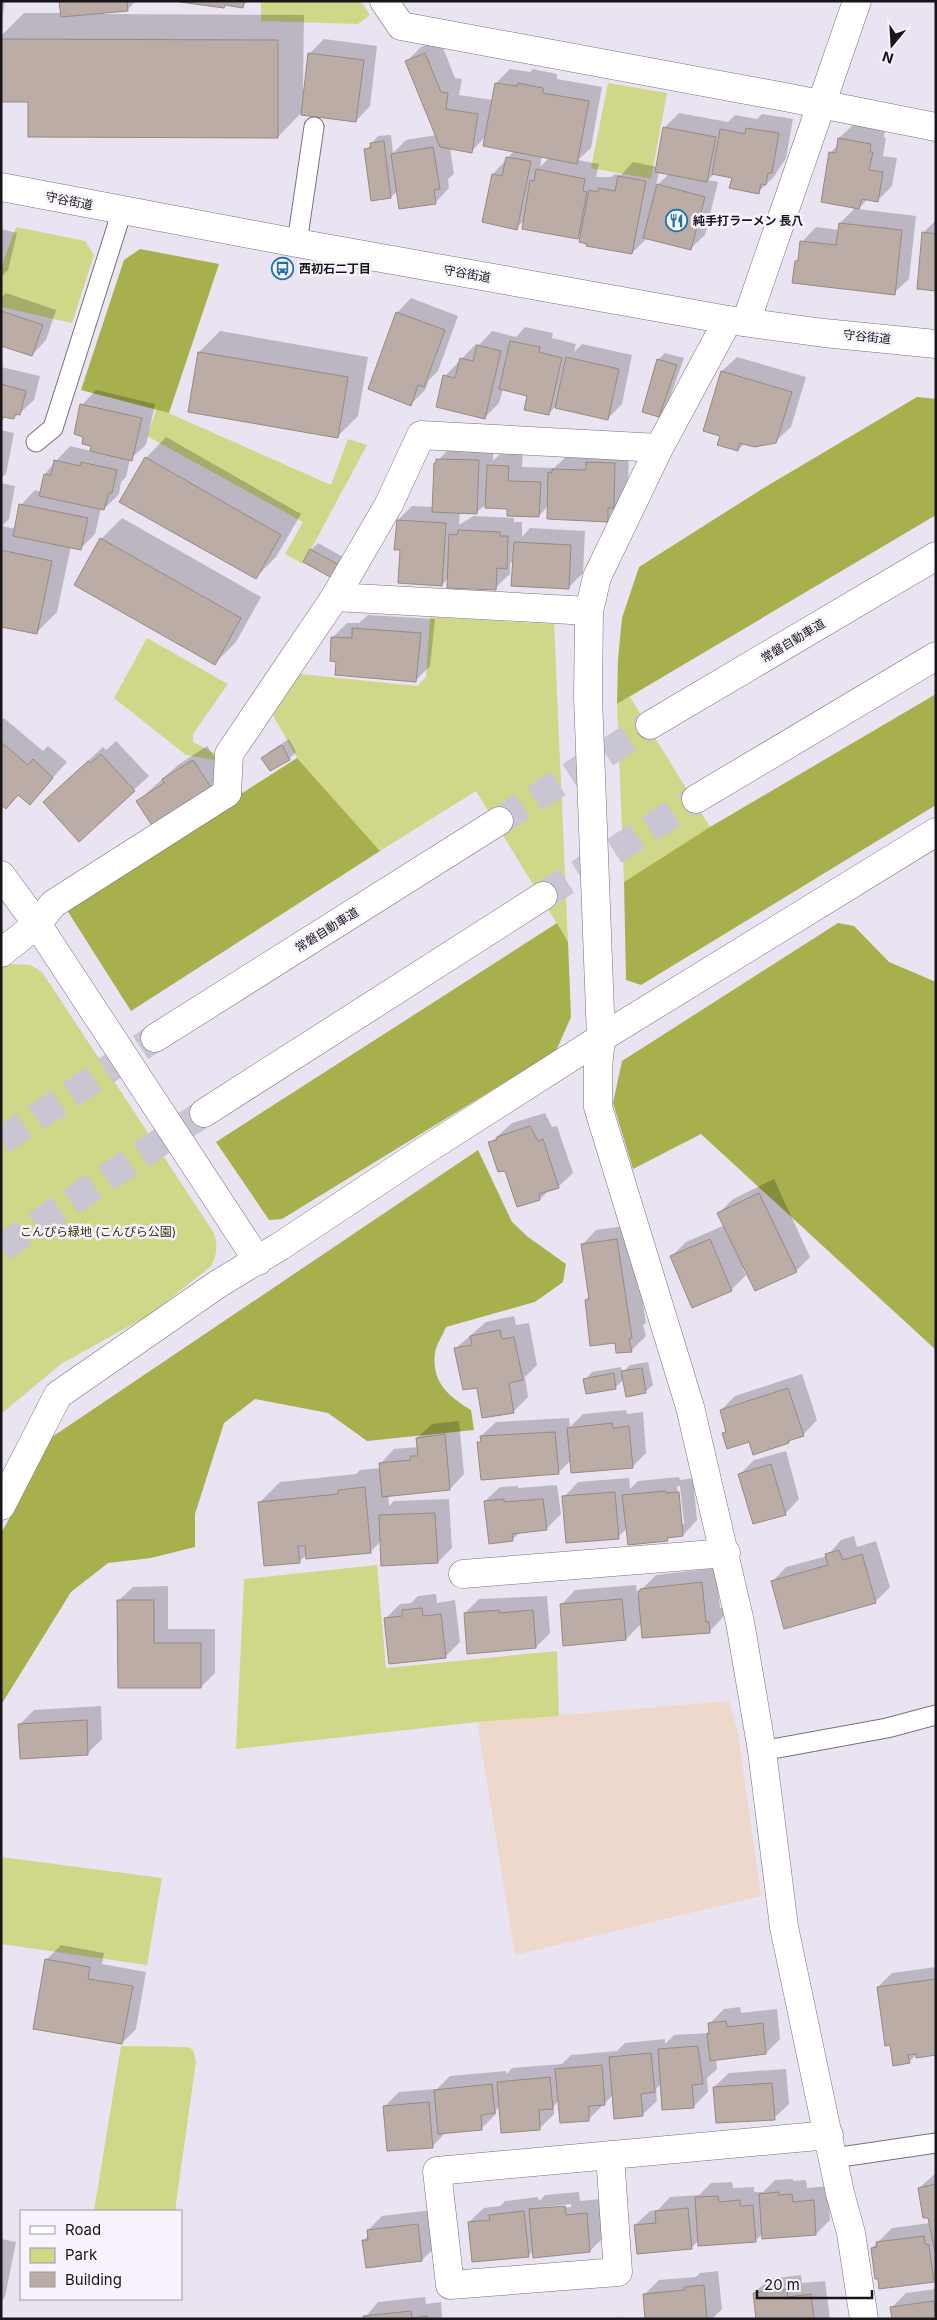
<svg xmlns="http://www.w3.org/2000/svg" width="937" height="2320" font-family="Inter,'Noto Sans JP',sans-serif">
  <rect width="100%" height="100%" fill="#eae4f2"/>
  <path fill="#eed8cc" d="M729 1701 738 1732 761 1896 515 1955 477 1722Z"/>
  <path fill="#d0d788" d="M261 1H361L370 15 358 24 261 21Z
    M608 83 667 93 651 179 591 168Z
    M16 227 85 241 94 255 72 323 1 307V268Z
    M157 408 331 485 348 439 367 445 303 564 285 554 303 522 147 436Z
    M430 617 554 624 568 942 476 791 380 851 297 758 273 715 300 674 417 686 426 677Z
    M147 638 228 684 193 734V742L216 754 215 760 186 755 114 698Z
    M630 697 710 827 624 882 617 704Z
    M10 964 30 965 42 972 214 1233C218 1245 217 1255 211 1266L151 1314 61 1364 1 1414V967Z
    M377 1565 386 1668 557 1651 559 1716 477 1722 236 1749 244 1579Z
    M1 1857 162 1878 147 1965 1 1944Z
    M121 2046 188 2047 193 2050 196 2061 175 2211H94Z"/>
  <path fill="#a8af4d" d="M140 249 219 264 169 413 81 390 124 260Z
    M917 397 936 399V515L617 704 618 659 622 618 639 567 762 489Z
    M936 694V805L641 985 626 980 624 882 710 827Z
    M297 758 380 851 131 1011 65 907Z
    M557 923 568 942 571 1017 556 1051 282 1219 269 1220 216 1142Z
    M838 923 854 926 889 962 936 982V1350L701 1134 633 1169 613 1103 622 1061Z
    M478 1150 512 1222 528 1237 566 1264 563 1282 535 1302 446 1327C443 1335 436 1345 435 1353 431 1382 449 1397 471 1410L474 1430 367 1441 328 1413 255 1399 224 1423 195 1514V1547L151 1558 108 1563 71 1592 1 1705V1533L20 1500 49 1439Z"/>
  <path fill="#0003" fill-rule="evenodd" d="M1 1H5L1 27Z
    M61 1H136L127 10 104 12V14L304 15 303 89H305L310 53 324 39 377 46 370 106 356 121 300 114 278 137 29 101H1V36L24 13H62Z
    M185 1H248L243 6 227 4 224 7Z
    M440 40 455 78 462 79 459 95 493 100 496 83 510 69 530 72 533 69 557 74V79L602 87 591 148 578 160 599 164 596 177H611L615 174 621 175 633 162 657 167 665 127 679 113 728 122 735 115 757 119 762 114 793 119 786 158 773 178 758 192 733 177 715 173 708 180 718 182 705 235 690 249 646 239 632 253 582 234 578 237 525 220 516 228 493 174 514 151 486 136 472 151 450 148 454 174 448 179 449 188 435 203 397 191 391 197 366 150 378 136 391 135 393 153 406 140 436 135 406 62 421 47ZM542 156 550 157 540 167ZM659 172 669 174 656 186Z
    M854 124 885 129 884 138H886L883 156 897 158 892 186 877 201 868 199 858 209 916 216 909 279 894 293 796 261 800 258 802 242 816 227 839 230 840 223 856 207 830 153 838 145 839 138Z
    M936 220V289L923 233Z
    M1 229 17 233 8 270 1 277Z
    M6 293 56 310 46 340 32 355 1 344V298Z
    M411 298 458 316 438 371 429 380 425 390 411 404 397 313Z
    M525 327 553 333 552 338 576 344 574 352 582 344 632 355 622 404 607 419 555 407 548 414 528 395 503 389 499 403 485 417 445 376 476 344 479 345 492 331 516 337Z
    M220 331 368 357 358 416 337 437 189 411 199 352Z
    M665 353 684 358 666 409 659 416 658 360Z
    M737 357 806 377 791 427 776 441 745 443 738 450 721 435 722 371Z
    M1 367 40 376 34 400 19 414 13 418 6 416 1 421Z
    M96 390 155 404 146 445 130 459 126 477 121 482 119 494 104 509 101 508 95 534 81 548 71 546 57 612 36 633 1 626V483L15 486 9 519 2 526 16 529 21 505 35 490 41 492 45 474 56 461 70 446 91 451 92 445 85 436 82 405Z
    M1 430 14 433 6 474 1 478Z
    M166 437 301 514 276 557 255 578 146 458Z
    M452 445 493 446V461L503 451 523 452 522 467 554 468 568 455 629 449 628 492 622 506 607 520 548 506 539 516 487 503 477 512H460L459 525 473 516 514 518V522H522V537L530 528 585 531 583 573 568 588 514 560 510 564V574L495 588 448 578 442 585 402 549 398 520 412 506 433 507 435 464Z
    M122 518 261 597 236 642 215 663 101 539Z
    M318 543 345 558 339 569 311 550Z
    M368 615 435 619 430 666 416 680 338 660 332 638 347 623H359Z
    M4 718 43 751 48 746 67 762 30 803 19 794 6 808 1 803V721Z
    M289 739 296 752 289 759 270 770 263 758 270 751Z
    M116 741 149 776 79 840 44 802 103 747 106 750Z
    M207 746 226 774 211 788 138 801 178 765Z
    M545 1113 552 1127 557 1126 573 1173 558 1187 549 1190 540 1199 506 1169 490 1143 512 1123Z
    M774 1179 810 1257 796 1271 745 1268 743 1269 746 1275 731 1290 671 1257 686 1242 725 1225 719 1213 733 1199Z
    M631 1225 646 1323 643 1325 646 1336 631 1351 586 1300 590 1296 582 1245 596 1230Z
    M514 1316 516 1325 529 1323 537 1365 525 1377 528 1397 514 1411 483 1417 478 1386 456 1348 486 1322Z
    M648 1362 653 1385 645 1392 624 1379 616 1387 587 1393 585 1380 592 1372 621 1367 622 1373 630 1365Z
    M802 1374 817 1420 803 1435 792 1438 789 1442 750 1440 723 1433 727 1430 721 1410 735 1396Z
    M626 1410 627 1414 643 1412 646 1453 632 1467 571 1460 558 1473 479 1443 482 1440 481 1436 496 1422 569 1418 570 1427 583 1414Z
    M459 1421 464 1474 450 1489 388 1495 389 1506 394 1501 449 1499 452 1548 438 1562 381 1541 371 1551 307 1557V1554L299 1562 259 1503 280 1482 356 1474 360 1470 380 1468V1464L394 1449 418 1447 417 1438 432 1424Z
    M786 1451 799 1499 785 1514 740 1474 754 1460Z
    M679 1477 680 1480 693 1478 697 1520 683 1535 670 1536 667 1540 627 1528 618 1537 564 1497 578 1482 629 1478 630 1489 638 1481ZM677 1486H680L684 1524H681Z
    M557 1485 561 1514 546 1529 521 1531 512 1540 485 1501 500 1487 518 1486V1488Z
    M854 1536 857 1547 876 1541 890 1587 875 1602 772 1582 786 1567 827 1556 841 1540Z
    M716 1568 720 1608H723V1617L709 1632 642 1623 626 1639 561 1605 575 1590 636 1585 637 1594 656 1575Z
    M168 1586V1629H215V1673L201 1687H119L118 1601 133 1587Z
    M436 1594 437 1603 455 1600 460 1642 445 1657 386 1618 400 1604 411 1603 418 1596Z
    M547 1596 550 1633 536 1647 465 1613 479 1599Z
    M101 1706 102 1739 88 1753 20 1724 34 1710Z
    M61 1945 104 1953 102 1964 146 1972 136 2029 122 2043 46 1960Z
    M936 1967V2054H917L909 2062 891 2044 878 1987 892 1973Z
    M740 2007 741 2013 777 2009 780 2039 766 2053 716 2059 717 2069 707 2078 708 2092 694 2106 662 2083 656 2089 657 2101 642 2115 613 2095 589 2119 559 2100 554 2106V2114L540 2128 500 2106 496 2110V2114L482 2128 447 2131 432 2147 385 2106 399 2092 437 2089 450 2076 506 2071 507 2074 512 2068 562 2064 571 2055 617 2051 625 2043 665 2039V2044L674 2035 709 2033V2024L724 2009Z
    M786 2069 789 2104 774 2118 714 2087 729 2073Z
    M936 2173V2278L933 2280 872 2248 892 2228 930 2223 919 2188Z
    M793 2179V2181L806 2180 807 2188 828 2186 830 2220 816 2234 763 2233 755 2241 699 2240 691 2248 635 2225 650 2211 658 2210 670 2197 699 2195 711 2183 732 2182 733 2188 754 2187V2192H763L775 2180Z
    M579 2192 580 2201 601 2199 604 2237 590 2251 534 2250 528 2256 469 2222 484 2208 500 2206 505 2201 538 2197 539 2201 545 2195ZM571 2204V2207L544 2209V2207Z
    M432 2210 436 2246 422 2260 364 2240 369 2235 368 2230 382 2216Z
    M1 2239 16 2242 5 2297 1 2301Z
    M718 2271 722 2309 712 2319H657L645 2294 659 2280 696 2277 700 2273Z
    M801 2275 802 2283 825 2281 830 2319H757L754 2293 769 2279Z
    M936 2289V2319L892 2307 906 2293Z
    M425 2297 426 2304 441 2302 442 2319H364L378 2302Z
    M624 2317V2319H601Z"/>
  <path fill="#bbaca5" stroke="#978982" d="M59 1H127L128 11 61 17Z
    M244 1 243 8 225 5 224 8 180 2Z
    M1 39 278 40V138L28 137V102H1Z
    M308 53 364 60 356 122 301 115Z
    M425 53 441 92 448 93 446 109 478 114 472 153 440 147 405 61Z
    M495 83 517 86 518 83 543 88V93L589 101 577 164 483 146Z
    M663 127 716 137 707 182 655 172Z
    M746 128 779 133 772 173H768L766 185 761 184 759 194 729 188 732 178 712 174 720 129 745 134Z
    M838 138 871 144 870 152H873L869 170 883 172 878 202 862 199 859 209 821 202 829 152 836 153Z
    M384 141 391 198 371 201 364 149 371 148 370 143Z
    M433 147 440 189 434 190 436 204 399 209 391 154Z
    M506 157 531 161 517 230 482 222 492 174 502 176Z
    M536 169 585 179 583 191 587 192 578 239 522 229 530 180 534 181Z
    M618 176 646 181 632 254 586 246 587 244 579 242 589 190 598 192 599 188 615 191Z
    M657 184 705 197 691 250 643 238Z
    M839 223 902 230 895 295 792 283 795 261H798L800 241 836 245Z
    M922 232 936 234V291L917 289Z
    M1 311 43 325 32 356 1 346Z
    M396 312 445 330 424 387 418 385 411 406 368 389Z
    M510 341 540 347 539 352 562 358 549 415 524 410 527 396 499 389Z
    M477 345 501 351 485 419 436 407 443 375 455 378 460 358 473 361Z
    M198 352 348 377 338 438 188 412Z
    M566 357 619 369 608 420 555 408Z
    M657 359 677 365 659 417 642 412Z
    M721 371 792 392 776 443 754 447 740 443 738 451 717 445 720 436 703 431Z
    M1 384 26 391 20 415 15 414 14 419 3 417 1 423Z
    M80 404 142 418 132 461 90 451 91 446 82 444 83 437 74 434Z
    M145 457 281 535 256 579 119 502Z
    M436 459 479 460 477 514 432 512 434 463H436Z
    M54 460 80 466 81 462 117 470 112 493H109L104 510 39 496 44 474 51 475Z
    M586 462 615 463 614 508H608V522L547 519 548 472 552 473V469L586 470Z
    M487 465 509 466 508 481 541 482 539 517 507 516V509L485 508Z
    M19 504 88 518 81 550 13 536Z
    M397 520 446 523 442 586 398 583 400 550H394Z
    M458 530 500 532V536H508L507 569 497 568 496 590 447 588 449 534 457 535Z
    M100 538 241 618 215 665 74 585Z
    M514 542 571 545 569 589 511 586Z
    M310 549 339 565 332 578 303 562Z
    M1 550 52 561 37 634 1 627Z
    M352 628 421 633 416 682 335 675 336 662 330 661 331 637 352 638Z
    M1 742 28 765 33 759 53 778 30 805 18 795 6 809 1 805Z
    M282 745 290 760 270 771 261 758Z
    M101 754 135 791 79 842 43 802 88 761 91 763Z
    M193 760 212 789 153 827 136 801 164 783 162 779Z
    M530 1126 538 1141 543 1139 559 1188 539 1194 540 1200 517 1207 505 1171 498 1172 488 1142 497 1140V1137Z
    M759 1193 797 1272 755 1291 717 1213Z
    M617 1239 632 1338 629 1339 632 1352 616 1353 615 1343 590 1346 585 1300 589 1299 581 1244Z
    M710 1239 732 1291 692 1308 670 1256Z
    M500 1330 502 1339 514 1337 523 1380 509 1383 514 1413 482 1418 477 1388 463 1390 454 1348 472 1345 470 1336Z
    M642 1368 646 1393 626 1397 621 1371Z
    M614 1373 616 1389 586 1394 583 1379Z
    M788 1388 804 1436 788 1441 789 1443 753 1455 749 1442 727 1449 722 1433 726 1432 720 1410Z
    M612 1423 613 1428 629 1426 633 1468 571 1473 567 1428Z
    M555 1432 559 1474 481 1480 477 1442H481L480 1436Z
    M445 1434 450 1490 382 1497 379 1463 411 1460 410 1456H418L416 1438Z
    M771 1464 786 1515 753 1524 738 1474Z
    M365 1487 371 1553 306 1559 305 1546H298L300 1563 264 1566 258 1502 338 1494V1490Z
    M665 1491 666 1493 679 1492 683 1536 667 1538 668 1541 628 1545 622 1495Z
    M615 1492 619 1539 566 1543 562 1496Z
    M504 1499V1502L543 1499 547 1530 512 1534 513 1541 489 1544 484 1501Z
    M435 1513 438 1563 381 1566 379 1515Z
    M839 1550 843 1560 862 1554 876 1603 784 1629 771 1581 828 1565 825 1554Z
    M702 1582 706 1622H709L710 1633 642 1638 638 1591H640V1589Z
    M622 1599 626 1640 563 1646 560 1604Z
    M117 1600H154V1643H201V1688H118Z
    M422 1608 423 1616 441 1614 446 1658 389 1664 384 1618 402 1616V1610Z
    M499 1610V1613L533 1610 536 1648 467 1654 464 1613Z
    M87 1720 88 1755 20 1759 18 1724Z
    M45 1959 90 1967 88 1979 133 1986 122 2044 33 2029Z
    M936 1979V2055L916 2058V2054L908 2055 910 2063 893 2066 890 2045 885 2046 877 1987Z
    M726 2021 727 2027 763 2023 766 2054 710 2061 707 2033 709 2034 708 2023Z
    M698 2046 703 2084 692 2085 694 2108 662 2110 658 2049Z
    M651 2053 655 2092 641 2094 643 2116 614 2119 609 2057Z
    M602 2065 605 2105 589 2106V2121L560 2123 555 2069Z
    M550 2077 553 2109 539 2110 540 2130 501 2133 497 2082Z
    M772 2083 775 2120 716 2123 713 2087Z
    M492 2084 495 2113 481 2115 482 2130 438 2134 434 2090Z
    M429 2102 433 2148 387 2151 383 2106Z
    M936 2184V2257L928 2218H923L918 2188Z
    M779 2192V2195L792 2194 793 2202 814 2200 816 2235 762 2239 759 2194Z
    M718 2196 719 2202 740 2200V2206L753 2205 756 2242 698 2246 695 2197Z
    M565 2206 566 2215 587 2213 590 2252 533 2258 529 2209Z
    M688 2208 692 2249 637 2254 634 2225 656 2223 655 2211Z
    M524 2211 529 2257 472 2262 468 2222 490 2220 489 2215Z
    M418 2224 422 2261 366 2268 362 2240H368L367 2230Z
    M924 2236 925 2244 929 2245 934 2282 879 2289 878 2279H875L871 2248 877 2247 876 2242Z
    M704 2285 707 2319H645L643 2294 685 2290 684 2287Z
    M787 2289 788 2297 811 2294 814 2319H756L753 2293Z
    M934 2301 936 2319H892L890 2307Z
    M411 2311 412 2318 427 2316V2319H363V2316Z"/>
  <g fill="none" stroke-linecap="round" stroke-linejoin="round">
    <path stroke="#cac5d2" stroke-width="28" stroke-dasharray="28 14" stroke-linecap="butt" d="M499 821 650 725
      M543 896 696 799
      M1 1141 155 1038
      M1 1248 204 1113"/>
    <defs>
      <path id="service" d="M297 243 314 127
        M36 442 53 428 122 211
        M762 1751 887 1728 936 1715
        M834 2158 936 2143"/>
      <path id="pedestrian" d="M37 924 53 904 227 793"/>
      <path id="minor" d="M384 1 401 26 790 98 936 127
        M728 320 659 448 597 577 589 611 588 697 601 1038 598 1068V1107L690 1407 740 1622 762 1751 784 1927 840 2193 851 2233 864 2319
        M335 597 589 611
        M227 793 229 754 335 597 389 504 421 435 659 448
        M1 875 37 924 258 1261
        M1 953 37 924
        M1 1506 58 1395 218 1284 279 1247 421 1153 601 1038 936 832
        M463 1574 726 1553
        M610 2155 618 2272 450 2285 437 2171 829 2135"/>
      <path id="tertiary" d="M746 322 857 1"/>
      <path id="primary" d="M1 187 297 243 728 320 824 333 936 344"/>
      <path id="motorway" d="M650 725 936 556
        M696 799 936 656
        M155 1038 499 821
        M204 1113 543 896"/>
    </defs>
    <use href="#service" stroke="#76707d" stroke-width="21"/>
    <use href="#pedestrian" stroke="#76707d" stroke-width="29"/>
    <use href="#minor" stroke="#76707d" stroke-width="29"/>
    <use href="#tertiary" stroke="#76707d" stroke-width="29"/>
    <use href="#primary" stroke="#76707d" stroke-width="29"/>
    <use href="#motorway" stroke="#76707d" stroke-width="29"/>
    <use href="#service" stroke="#fff" stroke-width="19"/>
    <use href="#pedestrian" stroke="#fff" stroke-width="28"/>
    <use href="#minor" stroke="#fff" stroke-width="28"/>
    <use href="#tertiary" stroke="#fff" stroke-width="28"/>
    <use href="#primary" stroke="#fff" stroke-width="28"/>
    <use href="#motorway" stroke="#fff" stroke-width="28"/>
  </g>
  <defs>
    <symbol id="restaurant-ring" viewBox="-11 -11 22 22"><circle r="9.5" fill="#f7f2fd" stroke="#1c74a3" stroke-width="1.5"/><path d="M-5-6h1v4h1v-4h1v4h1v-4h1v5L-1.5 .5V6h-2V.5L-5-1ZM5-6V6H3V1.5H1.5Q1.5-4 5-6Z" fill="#1c74a3"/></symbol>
    <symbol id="bus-ring" viewBox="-11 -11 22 22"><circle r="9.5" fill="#f7f2fd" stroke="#1c74a3" stroke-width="1.5"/><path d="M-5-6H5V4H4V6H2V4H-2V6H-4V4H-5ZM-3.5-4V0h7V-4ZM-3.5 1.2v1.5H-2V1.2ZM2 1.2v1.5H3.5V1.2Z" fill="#1c74a3"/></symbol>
  </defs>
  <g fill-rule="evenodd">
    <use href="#restaurant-ring" x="664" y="208" width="25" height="25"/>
    <use href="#bus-ring" x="270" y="256" width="25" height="25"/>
  </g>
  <g text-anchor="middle" stroke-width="5" stroke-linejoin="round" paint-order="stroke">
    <g font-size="12" fill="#17151a" stroke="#f7f2fd">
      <text transform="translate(69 201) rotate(11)" y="4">守谷街道</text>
      <text transform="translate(467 274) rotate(10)" y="4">守谷街道</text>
      <text transform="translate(867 337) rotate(6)" y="4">守谷街道</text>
      <text transform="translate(793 641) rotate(-31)" y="4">常磐自動車道</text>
      <text transform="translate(327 930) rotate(-32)" y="4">常磐自動車道</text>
    </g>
    <g font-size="12" font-weight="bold" fill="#17151a" stroke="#f7f2fd" text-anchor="start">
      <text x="693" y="225">純手打ラーメン 長八</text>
      <text x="299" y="273">西初石二丁目</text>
    </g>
    <g font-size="12" fill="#303207" stroke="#f7f2fd">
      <text x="98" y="1236">こんぴら緑地 (こんぴら公園)</text>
    </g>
  </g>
  <rect width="937" height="2320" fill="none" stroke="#17151a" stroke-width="5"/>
  <rect x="20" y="2210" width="162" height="90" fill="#f7f2fd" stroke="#9d9aa2"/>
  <rect x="30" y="2226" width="25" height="8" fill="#ffffff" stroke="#9d9aa2"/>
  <text x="65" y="2235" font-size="15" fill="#17151a">Road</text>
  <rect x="30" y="2248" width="25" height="15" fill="#d0d788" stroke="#9d9aa2"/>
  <text x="65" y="2260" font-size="15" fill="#17151a">Park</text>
  <rect x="30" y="2272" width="25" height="15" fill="#bbaca5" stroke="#9d9aa2"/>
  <text x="65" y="2285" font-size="15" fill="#17151a">Building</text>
  <g transform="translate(892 45) rotate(198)" stroke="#f7f2fd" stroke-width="4" paint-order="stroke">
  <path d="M0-4L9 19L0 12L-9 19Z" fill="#17151a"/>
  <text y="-8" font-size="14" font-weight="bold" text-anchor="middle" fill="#17151a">N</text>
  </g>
  <path d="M757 2290v8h115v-8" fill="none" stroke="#17151a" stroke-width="2.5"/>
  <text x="764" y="2290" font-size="15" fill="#17151a" stroke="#f7f2fd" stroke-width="4" paint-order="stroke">20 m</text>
</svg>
